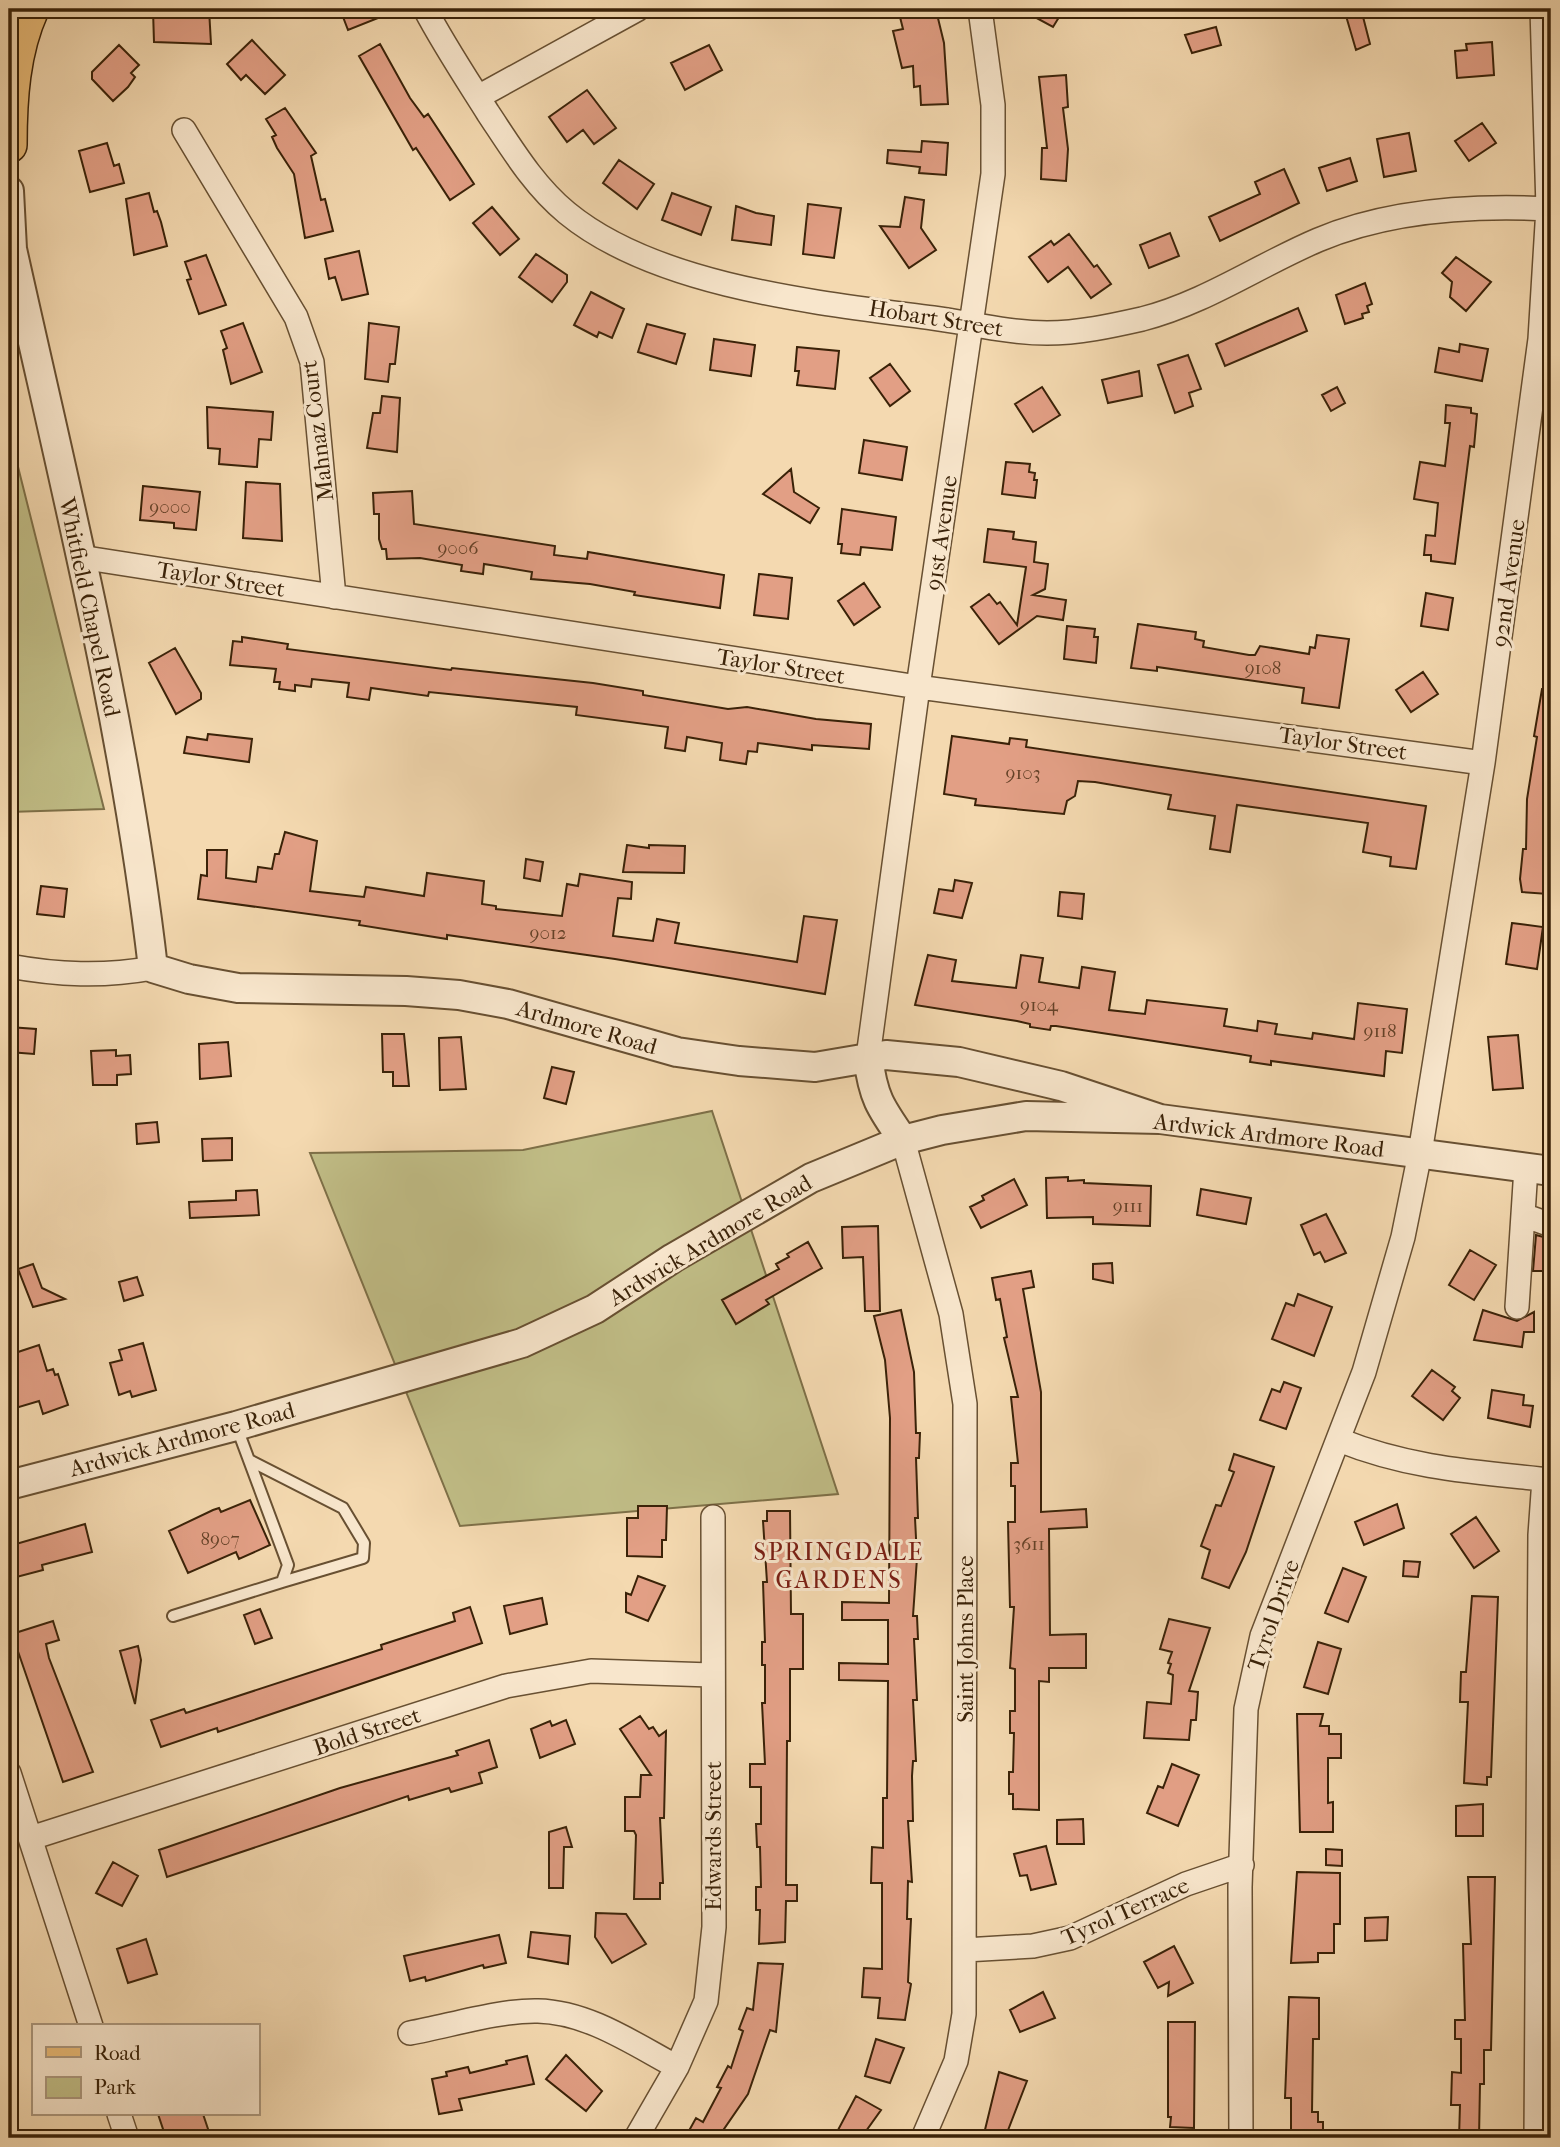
<svg xmlns="http://www.w3.org/2000/svg" width="1560" height="2147" font-family="'IM FELL French Canon',serif">
  <rect width="100%" height="100%" fill="#f4d9b0"/>
  <filter id="stains"><feTurbulence type="fractalNoise" baseFrequency=".00286" numOctaves="4"/><feColorMatrix values="0 0 0 0 .2 0 0 0 0 .09 0 0 0 0 .02 0 0 0 .5 -.17"/></filter>
  <radialGradient id="worn" r=".72"><stop offset=".6" stop-color="#630" stop-opacity="0"/><stop offset="1" stop-color="#630" stop-opacity=".3"/></radialGradient>
  <path fill="#c1be87" stroke="#7e7048" stroke-width="2" d="M9 431 104 809 9 812Z
    M712 1111 838 1494 460 1526 310 1153 523 1150Z"/>
  <path fill="#e29f85" stroke="#3a2208" stroke-width="2" d="M209 9 211 44 154 42 153 10Z
    M340 9H398V10L348 30Z
    M1020 9H1064L1053 27Z
    M1344 9H1361L1370 44 1356 50Z
    M936 10 944 43 948 104 921 105 920 86 914 87 913 66 902 68 893 31 903 29 900 17Z
    M1216 27 1221 45 1192 53 1185 35Z
    M252 40 285 75 265 94 246 75 241 80 227 64Z
    M1492 42 1494 75 1457 78 1455 51 1467 50 1466 44Z
    M380 44 410 98 424 117 428 114 474 184 450 200 416 148 413 150 359 56Z
    M119 45 139 65 131 73 135 77 128 87 113 101 92 79V72Z
    M709 45 722 70 685 90 671 63Z
    M1066 75 1068 107 1063 108 1068 149 1066 181 1041 179 1042 148H1047L1039 77Z
    M587 90 616 128 594 144 583 130 567 142 549 117Z
    M285 108 316 153 311 156 321 200 325 199 333 231 305 238 294 174 277 148 272 137 276 135 266 119Z
    M1482 123 1496 143 1469 161 1455 141Z
    M1409 133 1416 171 1384 177 1377 139Z
    M922 141 948 143 946 175 919 173 920 167 887 163 888 150 921 152Z
    M107 143 114 166 119 164 124 183 90 192 79 151Z
    M1350 158 1357 181 1327 191 1319 168Z
    M619 160 654 184 637 209 603 183Z
    M1284 169 1299 203 1220 241 1209 217 1260 194 1255 182Z
    M149 193 154 212 157 211 161 222 167 246 134 255 126 199Z
    M672 193 711 207 701 235 662 220Z
    M905 197 924 200 921 228 936 250 909 268 880 226 900 227Z
    M808 204 841 208 834 258 803 254Z
    M736 206 756 213 774 216 771 245 732 240Z
    M492 207 519 239 500 255 473 223Z
    M1170 233 1179 256 1149 268 1140 245Z
    M1069 234 1094 267 1097 265 1111 284 1091 298 1068 267 1048 282 1029 257 1051 241 1054 245Z
    M359 251 368 294 342 300 335 277 329 279 325 259Z
    M536 254 567 275V282L552 302 519 277Z
    M206 255 226 305 199 314 187 280 191 279 185 262Z
    M1456 257 1491 282 1466 311 1450 297 1452 282 1442 273Z
    M1365 283 1372 304 1367 306 1369 312 1362 314 1363 318 1345 324 1336 295Z
    M591 292 624 309 612 338 599 332 597 337 574 325Z
    M1298 308 1307 331 1225 366 1216 344Z
    M243 323 262 372 231 384 223 350 227 348 221 331Z
    M369 323 399 327 395 364H390L388 382 365 379Z
    M647 324 685 334 676 364 638 352Z
    M714 339 755 345 751 376 710 370Z
    M1460 344 1488 349 1482 381 1435 372 1439 348 1459 352Z
    M797 347 839 351 835 389 797 385 799 371H795Z
    M1188 355 1201 389 1189 393 1193 406 1175 413 1158 365Z
    M890 364 910 391 890 406 870 378Z
    M1139 371 1142 396 1108 403 1102 380Z
    M1042 387 1060 415 1033 432 1015 404Z
    M1337 387 1345 403 1331 411 1322 395Z
    M382 396 400 398 397 452 367 448 373 413H380Z
    M1446 405 1471 408V413L1477 414 1474 447 1470 446 1455 564 1431 561V555H1424L1426 535 1435 536 1438 503 1414 499 1420 462 1445 466 1450 423H1445Z
    M207 407 273 412 271 440 259 439 257 467 219 464 220 449 208 448Z
    M864 440 907 447 902 480 859 473Z
    M1006 462 1030 464 1029 472 1035 473 1034 480H1037L1035 498 1002 494Z
    M791 469 794 492 819 508 810 523 763 494Z
    M246 482 280 484 282 541 243 538Z
    M143 486 200 492 196 530 174 528V523L140 520Z
    M412 491 414 524 555 546 554 555 587 559 588 552 724 575 720 608 634 595 635 592 590 584 531 579 532 572 484 564 483 574 461 571 462 565 420 558 387 559 386 549H382L379 539V514H374L373 493Z
    M842 509 896 517 892 550 861 547 860 555 841 553 842 544H838Z
    M988 529 1014 532 1013 539 1036 542 1034 562 1048 564 1045 589 1033 595 1066 600 1063 620 1037 616 999 644 971 607 989 594 997 604 1000 602 1017 625 1026 567 984 562Z
    M759 574 792 578 788 619 754 615Z
    M864 583 880 607 854 625 838 601Z
    M1426 593 1453 598 1448 630 1421 626Z
    M1138 624 1196 632 1195 639 1204 641 1203 647 1249 655H1255L1260 646 1309 654 1310 647 1315 648 1317 635 1349 639 1339 708 1302 703 1304 688 1157 667V671L1131 668Z
    M1067 626 1095 629 1094 637H1098L1096 663 1064 659Z
    M242 637 288 644 287 649 451 670 452 668 593 683 643 691V695L728 709 747 707 816 719 871 724 869 749 812 745V750L758 743 757 752 748 751 746 764 720 760 722 743 687 737 685 751 665 748 668 727 576 715 577 707 429 692 428 696 371 688 369 700 347 697 349 683 312 679 311 687 295 685V691L279 689 280 682H274L276 669 230 665 233 641 242 642Z
    M175 648 201 693V699L176 714 149 663Z
    M1423 672 1438 694 1411 712 1396 690Z
    M1542 689 1551 690V852L1548 894 1522 892 1520 879 1523 849H1526L1527 799 1537 737 1534 736Z
    M208 734 252 739 249 762 184 753 187 737 207 740Z
    M952 736 1009 744 1010 738 1027 740 1026 747 1426 806 1416 869 1390 866 1391 857 1363 852 1368 823 1237 805 1230 852 1210 849 1215 816 1168 809 1171 795 1095 782 1078 781 1075 796 1067 801 1064 814 975 805 976 799 944 794Z
    M285 832 317 841 310 891 364 897 366 887 424 896 427 873 484 881 482 904 496 906V909L562 916 567 884 578 886 580 874 632 882 631 899 618 898 613 936 653 941 657 919 679 923 675 943 797 962 804 916 837 920 825 994 615 959 447 935V939L359 925 360 921 198 899 201 875 207 876V850H227L226 878 256 882 258 867 272 869 275 854H279Z
    M627 845 649 848V845L685 846 684 873 623 872Z
    M526 859 543 862 540 881 524 878Z
    M955 880 972 883 962 918 934 913 939 889 953 891Z
    M41 886 67 889 64 917 37 914Z
    M1060 892 1084 894 1082 919 1058 916Z
    M1512 923 1543 927 1537 969 1506 964Z
    M928 955 956 960 952 981 1016 988 1021 955 1043 958 1039 982 1079 988 1082 967 1115 972 1109 1010 1145 1014 1147 1000 1227 1009 1224 1026 1257 1031 1258 1021 1277 1024 1275 1034 1312 1039 1313 1033 1354 1039 1358 1003 1407 1009 1402 1053 1386 1051 1384 1076 1271 1061V1065L1250 1062 1251 1056 1239 1054 1056 1026H1051L1050 1030 1030 1027V1024L1017 1021 915 1005Z
    M9 1027 36 1029 34 1054 9 1052Z
    M382 1034H404L409 1086H393V1072H383Z
    M1518 1035 1523 1088 1493 1090 1488 1037Z
    M461 1037 466 1089 440 1090 439 1038Z
    M228 1042 231 1076 200 1079 199 1044Z
    M116 1050V1056L130 1055 131 1074 117 1075V1085H93L91 1051Z
    M552 1067 574 1072 566 1104 544 1098Z
    M157 1122 159 1142 137 1144 136 1124Z
    M232 1138V1160L203 1161 202 1139Z
    M1068 1177V1181L1084 1180V1183L1151 1186 1150 1226 1093 1224V1217L1047 1218 1046 1178Z
    M1014 1179 1027 1205 981 1228 970 1207 984 1200 982 1196Z
    M1201 1189 1251 1198 1246 1224 1197 1215Z
    M257 1190 259 1215 190 1218 189 1202 236 1200V1191Z
    M1326 1214 1346 1253 1325 1262 1320 1252 1314 1255 1301 1225Z
    M878 1226 880 1311H865L863 1257 843 1258 842 1227Z
    M1536 1235 1551 1239V1271H1533Z
    M808 1242 822 1268 766 1300 769 1304 736 1324 722 1300 779 1269 776 1264 789 1257 787 1254Z
    M1470 1250 1496 1265 1474 1300 1449 1285Z
    M1112 1263 1113 1283 1093 1279V1264Z
    M33 1264 42 1288 65 1299 33 1307 18 1269Z
    M1031 1271 1034 1287 1023 1289 1041 1392V1512L1086 1509 1087 1527 1049 1529 1050 1635 1086 1634V1668H1049V1682L1039 1681V1810L1013 1809V1794H1009V1772H1013L1014 1733H1010V1711H1015V1669L1010 1668 1014 1607H1010L1008 1522H1015V1486H1011V1463H1018L1011 1397H1018L1004 1338 1007 1337 1000 1299 996 1300 992 1278Z
    M137 1277 143 1295 124 1301 119 1282Z
    M1298 1294 1332 1307 1314 1356 1272 1339 1286 1303 1294 1306Z
    M901 1310 914 1372 916 1433H920L919 1458H916L918 1518H915L917 1558 913 1616H917L918 1639H914L917 1700H913L916 1761H913L912 1776 913 1821H908L912 1882 908 1881 907 1919H911L908 1982 911 1984 905 2020 878 2018 880 1998 862 1997 864 1968 882 1969V1883H871L872 1847 883 1848V1798H887L888 1681 839 1680V1663L888 1664V1620H842V1602L889 1603 890 1418 885 1360 874 1316Z
    M1483 1310 1517 1321 1534 1312V1332H1524L1522 1347 1474 1340Z
    M143 1343 156 1390 132 1397 130 1391 119 1395 110 1363 122 1360 119 1350Z
    M39 1345 47 1371 53 1369 55 1375 58 1374 68 1405 43 1414 39 1401 9 1410V1360L16 1357 15 1353Z
    M1432 1370 1455 1387 1452 1391 1460 1398 1443 1420 1412 1396Z
    M1284 1382 1301 1388 1286 1429 1260 1420 1272 1389 1280 1392Z
    M1492 1390 1524 1395 1523 1405 1533 1406 1530 1427 1488 1418Z
    M1234 1454 1274 1467 1246 1552 1229 1588 1202 1578 1210 1550 1201 1546 1216 1505 1221 1506 1234 1472 1229 1470Z
    M250 1500 270 1545 239 1559 236 1552 188 1573 169 1531 213 1510 219 1508 221 1512Z
    M1397 1504 1404 1528 1364 1545 1355 1522Z
    M638 1506H667L666 1540H662V1557L627 1556V1518H638Z
    M767 1511H790L791 1614H803V1669H790V1741H787L786 1885H797V1901H786L785 1942 759 1944 760 1910H756V1887H761L760 1847H757L756 1824H761V1787H750V1764H765L762 1703H765V1665H762V1642H765L763 1582H767L763 1521H767Z
    M1476 1517 1499 1551 1474 1568 1451 1534Z
    M85 1524 92 1552 42 1565 43 1570 9 1579V1546Z
    M1404 1561 1420 1562 1418 1577 1403 1576Z
    M1343 1568 1366 1577 1348 1622 1325 1613Z
    M638 1576 665 1586 648 1621 626 1612V1593L631 1595Z
    M1472 1596 1498 1597 1491 1777H1487V1785L1464 1783 1468 1702H1460L1461 1672H1466Z
    M542 1598 547 1624 510 1634 504 1606Z
    M470 1607 482 1643 218 1732 217 1728 161 1747 151 1720 184 1709 186 1713 382 1649 381 1645 455 1621 453 1613Z
    M260 1609 272 1638 255 1644 244 1615Z
    M1169 1619 1210 1628 1189 1691 1198 1692 1196 1720H1191L1189 1740 1144 1738 1147 1702 1171 1704 1173 1675 1168 1673 1171 1664 1168 1663 1172 1652 1160 1649Z
    M53 1621 59 1640 46 1644 49 1658 93 1772 63 1782 12 1634Z
    M1318 1642 1341 1649 1328 1694 1304 1687Z
    M138 1646 141 1660 135 1704 120 1651Z
    M1297 1714H1323L1320 1726H1329V1734H1341V1758H1328V1803L1333 1802V1832H1300Z
    M640 1716 649 1729 653 1727 659 1736 666 1731 664 1818H660L663 1883H660V1899H634L636 1835 634 1831H625V1797H640L641 1775H651L620 1729Z
    M566 1720 575 1744 540 1758 531 1729 550 1721 552 1726Z
    M489 1740 497 1767 479 1773 482 1783 451 1792 449 1788 409 1800 408 1796 167 1877 159 1850 340 1788 458 1755 456 1751Z
    M1172 1764 1199 1775 1178 1826 1147 1813 1158 1786 1163 1788Z
    M1483 1804V1836H1456V1806Z
    M1083 1819 1084 1844H1057V1820Z
    M566 1827 572 1847H564L563 1888H549V1832Z
    M1046 1846 1056 1884 1031 1890 1027 1875 1020 1876 1014 1854Z
    M1326 1849 1342 1850V1866L1326 1865Z
    M113 1862 138 1876 122 1906 96 1893Z
    M1297 1872 1340 1873V1924H1334V1953H1318V1962L1291 1963Z
    M1468 1877H1495L1491 2050H1484V2084H1480L1479 2138H1459L1460 2105H1451L1452 2072 1461 2073V2039H1455V2020H1465L1463 1944H1471Z
    M596 1913 626 1914 646 1944 612 1963 595 1937Z
    M1388 1917 1387 1940 1365 1941V1918Z
    M531 1932 570 1936 568 1964 528 1957Z
    M499 1935 506 1963 484 1968 483 1965 426 1981 425 1977 410 1981 404 1956Z
    M146 1939 157 1974 128 1983 117 1949Z
    M1174 1946 1193 1983 1168 1996 1169 1982 1158 1988 1144 1962Z
    M758 1963 783 1964 776 2032 770 2030 748 2094 722 2132 733 2138H685L696 2118 703 2122 721 2088 717 2087 728 2066 731 2068 743 2031 739 2029 747 2008 753 2010Z
    M1043 1992 1055 2018 1020 2032 1010 2010Z
    M1289 1997 1319 1998V2039H1313L1312 2112H1318V2122H1323V2138H1291V2098H1285Z
    M1168 2022H1195L1194 2128 1170 2127 1171 2117H1168Z
    M876 2039 904 2048 890 2083 865 2076Z
    M566 2055 602 2091 586 2111 546 2079Z
    M527 2056 534 2084 459 2099 462 2110 439 2114 432 2079 447 2076 446 2072 468 2067 470 2073 507 2064 506 2061Z
    M999 2072 1027 2081 1005 2138H983Z
    M856 2096 881 2110 861 2138H853L838 2130Z
    M158 2114H203L211 2138H166Z"/>
  <g fill="none" stroke-linecap="round" stroke-linejoin="round">
    <defs>
      <path id="service" d="M249 1460 343 1508 364 1543 363 1558 282 1582
        M173 1616 282 1582 288 1565 237 1428"/>
      <path id="minor" d="M425 9C444 45 466 78 488 113 512 149 534 186 567 213 657 287 820 303 933 318 970 323 1009 333 1047 333 1079 333 1111 326 1142 319 1205 303 1259 265 1318 240 1389 210 1475 205 1551 209
        M478 97 638 9
        M184 130 296 317 312 362 334 597
        M80 557 918 687 1483 763
        M9 966C58 975 103 977 153 968
        M868 1057 918 687 993 174V105L980 9
        M903 1140 951 1314 965 1404 964 2014 956 2061 923 2138
        M1523 1215 1551 1225
        M1517 1307 1526 1168
        M1339 1440C1411 1469 1476 1472 1551 1480
        M9 1773 91 2026
        M31 1838 506 1686 591 1671 711 1675
        M965 1950 1033 1946 1070 1938 1186 1884 1242 1865
        M410 2033C449 2026 499 2010 538 2011 588 2012 634 2044 677 2067
        M119 2114 127 2138
        M636 2138 677 2067 706 2001 714 1927 713 1517
        M1241 2138 1240 1887 1246 1709 1262 1636 1364 1372 1403 1237 1420 1153 1483 763 1540 339 1548 208 1542 9
        M1536 2138 1540 1535 1544 1479"/>
      <path id="tertiary" d="M9 191 12 249C65 488 125 725 153 968L189 979 238 988 406 991 459 995 508 1004 677 1052 739 1061 815 1067 886 1055 959 1062 1061 1086 1160 1119
        M868 1057C873 1097 880 1107 903 1140
        M9 1485 236 1426 522 1343 595 1309 673 1258 811 1178 903 1140 942 1130 1026 1116 1160 1119 1551 1171"/>
      <path id="primary" d="M9 145C9 99 12 51 31 9"/>
    </defs>
    <use href="#service" stroke="#685032" stroke-width="14"/>
    <use href="#minor" stroke="#685032" stroke-width="26"/>
    <use href="#tertiary" stroke="#685032" stroke-width="32"/>
    <use href="#primary" stroke="#3a2208" stroke-width="38"/>
    <use href="#service" stroke="#f8e6cc" stroke-width="10"/>
    <use href="#minor" stroke="#f8e6cc" stroke-width="23"/>
    <use href="#tertiary" stroke="#f8e6cc" stroke-width="28"/>
    <use href="#primary" stroke="#eabc78" stroke-width="35"/>
  </g>
  <g text-anchor="middle" stroke-width="6" stroke-linejoin="round" paint-order="stroke">
    <g font-size="19" fill="#644127">
      <text x="170" y="513">9000</text>
      <text x="458" y="554">9006</text>
      <text x="1263" y="674">9108</text>
      <text x="1023" y="779">9103</text>
      <text x="548" y="939">9012</text>
      <text x="1039" y="1011">9104</text>
      <text x="1380" y="1037">9118</text>
      <text x="1128" y="1212">9111</text>
      <text x="220" y="1545">8907</text>
      <text x="1029" y="1550">3611</text>
    </g>
    <g font-size="23" fill="#3a2208" stroke="#f8e6cc">
      <text transform="translate(936 318) rotate(9)" y="8">Hobart Street</text>
      <text transform="translate(317 431) rotate(-97)" y="8">Mahnaz Court</text>
      <text transform="translate(941 533) rotate(-82)" y="8">91st Avenue</text>
      <text transform="translate(221 579) rotate(9)" y="8">Taylor Street</text>
      <text transform="translate(1508 583) rotate(-82)" y="8">92nd Avenue</text>
      <text transform="translate(90 607) rotate(78)" y="8">Whitfield Chapel Road</text>
      <text transform="translate(781 666) rotate(9)" y="8">Taylor Street</text>
      <text transform="translate(1343 743) rotate(8)" y="8">Taylor Street</text>
      <text transform="translate(587 1027) rotate(16)" y="8">Ardmore Road</text>
      <text transform="translate(1269 1135) rotate(7)" y="8">Ardwick Ardmore Road</text>
      <text transform="translate(710 1240) rotate(-31)" y="8">Ardwick Ardmore Road</text>
      <text transform="translate(182 1439) rotate(-15)" y="8">Ardwick Ardmore Road</text>
      <text transform="translate(1273 1615) rotate(-71)" y="8">Tyrol Drive</text>
      <text transform="translate(965 1639) rotate(-90)" y="8">Saint Johns Place</text>
      <text transform="translate(367 1731) rotate(-18)" y="8">Bold Street</text>
      <text transform="translate(713 1836) rotate(-90)" y="8">Edwards Street</text>
      <text transform="translate(1125 1911) rotate(-24)" y="8">Tyrol Terrace</text>
    </g>
    <g font-size="24" letter-spacing="2" fill="#7a1f14" stroke="#f8e6cc">
      <text x="839" y="1560">SPRINGDALE<tspan x="839" dy="28">GARDENS</tspan></text>
    </g>
  </g>
  <rect width="1560" height="2147" fill="none" stroke="#f4d9b0" stroke-width="35"/>
  <rect x="10" y="10" width="1539" height="2126" fill="none" stroke="#3a2208" stroke-width="3.5"/>
  <rect x="18" y="18" width="1525" height="2112" fill="none" stroke="#3a2208" stroke-width="2"/>
  <rect x="32" y="2024" width="228" height="91" fill="#f8e6cc" stroke="#ac987e" stroke-width="2"/>
  <rect x="46" y="2047" width="35" height="10" fill="#eabc78" stroke="#ac987e" stroke-width="2"/>
  <text x="94" y="2060" font-size="21" fill="#3a2208">Road</text>
  <rect x="46" y="2077" width="35" height="21" fill="#c1be87" stroke="#ac987e" stroke-width="2"/>
  <text x="94" y="2094" font-size="21" fill="#3a2208">Park</text>
  <rect width="100%" height="100%" filter="url(#stains)"/>
  <rect width="100%" height="100%" fill="url(#worn)"/>
</svg>
